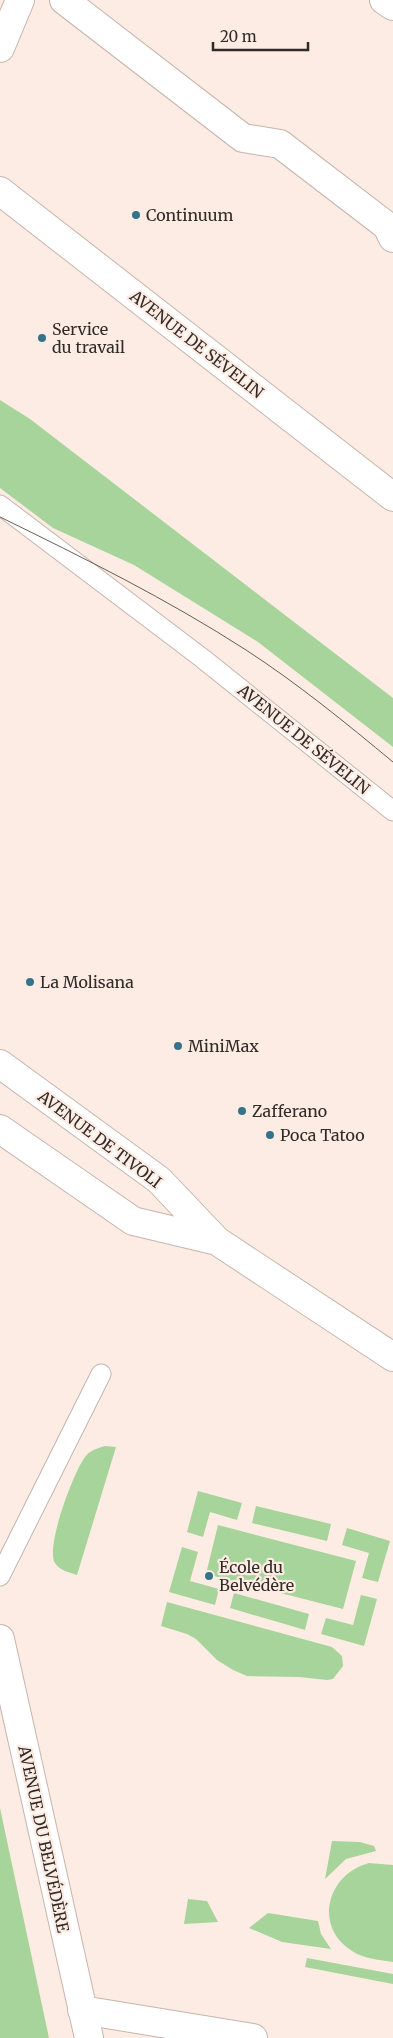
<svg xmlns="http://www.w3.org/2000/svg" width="393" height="2038" font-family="Merriweather,serif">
  <rect width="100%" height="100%" fill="#fdece3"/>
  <path fill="#a6d49a" d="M0 400 30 419 393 698V747L258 642 134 565 53 528 0 488Z
    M105 1446 116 1447 77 1575C69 1572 60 1571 55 1563 45 1548 73 1475 83 1460 88 1451 95 1449 105 1446Z
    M198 1491 242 1503 237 1520 210 1512 203 1537 187 1532Z
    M256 1506 331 1524 327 1541 252 1523Z
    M218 1525 356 1561 343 1609 206 1574Z
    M347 1528 390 1541 378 1582 362 1578 369 1553 342 1545Z
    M182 1547 198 1552 190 1581 219 1589 215 1605 169 1592Z
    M234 1593 309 1614 305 1630 230 1608Z
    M361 1595 377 1599 364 1646 321 1634 326 1618 353 1625Z
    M167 1602 332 1647 342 1656 343 1666 333 1679 327 1680 299 1677 247 1676 233 1670 217 1660 196 1639 187 1634 161 1626Z
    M0 1808 49 2038H0Z
    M332 1841 360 1842 374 1846 376 1851 346 1859 325 1879Z
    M369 1863 393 1865V1962C380 1960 364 1959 352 1951 313 1927 327 1874 369 1863Z
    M188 1899 207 1901 218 1922 184 1924Z
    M268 1913 318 1921 321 1934 331 1949 282 1942 249 1928Z
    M307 1958 393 1974V1984L305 1967Z"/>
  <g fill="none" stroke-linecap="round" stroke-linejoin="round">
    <defs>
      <path id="lane" d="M0 505 202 658 393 811
        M0 1576 101 1374"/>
      <path id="street" d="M64 0 243 138 280 144 387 226 393 238
        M384 0 393 6
        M0 191 393 497
        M82 2010 253 2038"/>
      <path id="secondary" d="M0 48 20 0
        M0 1639 89 2038"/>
      <path id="primary" d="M0 1064 159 1180 217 1241 393 1357
        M0 1129 133 1221 217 1241"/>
    </defs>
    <use href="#lane" stroke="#c6b5ad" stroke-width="21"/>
    <use href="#street" stroke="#c6b5ad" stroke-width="30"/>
    <use href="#secondary" stroke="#c6b5ad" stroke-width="30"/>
    <use href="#primary" stroke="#c6b5ad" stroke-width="30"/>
    <use href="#lane" stroke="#fff" stroke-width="19"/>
    <use href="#street" stroke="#fff" stroke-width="28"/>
    <use href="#secondary" stroke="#fff" stroke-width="28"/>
    <use href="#primary" stroke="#fff" stroke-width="28"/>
    <path stroke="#665e59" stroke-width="1" d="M0 517C84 558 167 599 246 650 297 683 346 723 393 762"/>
  </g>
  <g fill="#347388" stroke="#fdece3" stroke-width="2">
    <circle cx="136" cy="215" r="5"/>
    <circle cx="42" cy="338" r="5"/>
    <circle cx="30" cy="982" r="5"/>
    <circle cx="178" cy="1046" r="5"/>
    <circle cx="242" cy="1111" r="5"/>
    <circle cx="270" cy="1135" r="5"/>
    <circle cx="209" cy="1576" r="5"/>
  </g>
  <g text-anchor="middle" stroke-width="4.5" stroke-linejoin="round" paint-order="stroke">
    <g font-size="16" fill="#312b28" stroke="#fdece3" text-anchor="start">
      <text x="146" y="221">Continuum</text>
      <text x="52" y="335">Service<tspan x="52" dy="18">du travail</tspan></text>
      <text x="40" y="988">La Molisana</text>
      <text x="188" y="1052">MiniMax</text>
      <text x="252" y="1117">Zafferano</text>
      <text x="280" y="1141">Poca Tatoo</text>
      <text x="219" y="1573">École du<tspan x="219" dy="18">Belvédère</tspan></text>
    </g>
    <g font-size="16" fill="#312b28" stroke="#fdece3">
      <text transform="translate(197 344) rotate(38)" y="6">AVENUE DE SÉVELIN</text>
      <text transform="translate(304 739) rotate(39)" y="6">AVENUE DE SÉVELIN</text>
      <text transform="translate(100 1139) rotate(37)" y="6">AVENUE DE TIVOLI</text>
      <text transform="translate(44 1839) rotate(78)" y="6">AVENUE DU BELVÉDÈRE</text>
    </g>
  </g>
  <path d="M213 42v8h95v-8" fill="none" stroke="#312b28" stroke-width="2.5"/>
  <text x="220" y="42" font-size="15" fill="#312b28" stroke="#fdece3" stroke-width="4" paint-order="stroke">20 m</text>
</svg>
